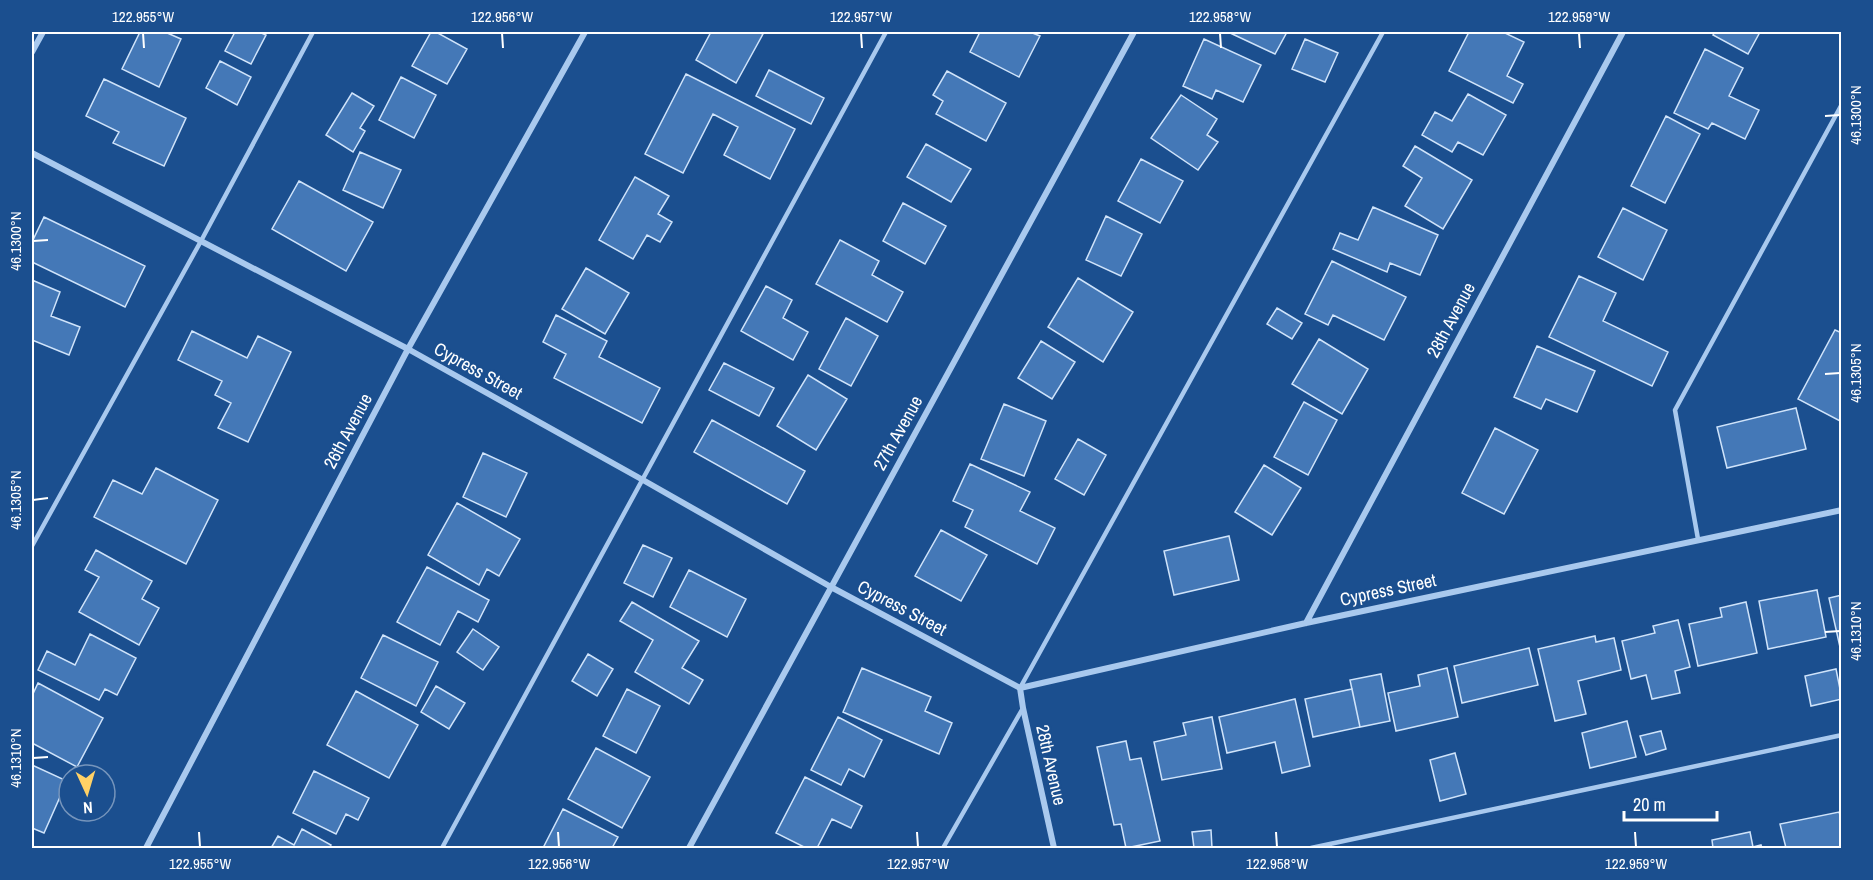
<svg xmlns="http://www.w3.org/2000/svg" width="1873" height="880" font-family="'Archivo Narrow',sans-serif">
  <rect width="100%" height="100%" fill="#1b4f8f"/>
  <path fill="#4478b7" stroke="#cfe3fa" stroke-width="1.5" d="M140 32H165L181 39 159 87 122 69Z
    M235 32H259L266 35 251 64 225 51Z
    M431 32H436L467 49 447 84 412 66Z
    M711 32H758L763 34 736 83 696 60Z
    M980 32H1030L1040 36 1019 77 970 52Z
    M1228 32H1287L1275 54Z
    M1469 32H1503L1524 42 1507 76 1523 84 1513 103 1449 71Z
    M1715 32H1760L1748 54 1713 35Z
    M1204 39 1261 65 1243 102 1216 90 1212 99 1183 86Z
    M1305 39 1338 53 1325 82 1292 69Z
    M1705 49 1743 68 1729 96 1759 110 1745 139 1712 123 1708 129 1674 113Z
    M220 61 251 77 237 105 206 88Z
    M769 70 824 98 811 124 756 96Z
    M947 71 1006 103 986 141 936 114 943 101 933 95Z
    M686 74 795 129 770 179 724 155 738 127 713 114 683 173 645 154Z
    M401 77 436 95 414 138 379 120Z
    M104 79 186 118 164 166 113 143 119 132 86 116Z
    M352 93 374 106 360 128 365 131 353 152 326 135Z
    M1468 94 1506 115 1483 155 1458 142 1452 152 1422 135 1435 112 1452 121Z
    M1181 95 1217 119 1207 135 1218 142 1198 170 1151 138Z
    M1666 116 1700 134 1665 203 1631 186Z
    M926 144 971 169 951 202 907 177Z
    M1415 146 1472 180 1443 229 1405 206 1422 178 1403 166Z
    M360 152 401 170 383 208 343 190Z
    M1141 159 1183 181 1160 223 1118 201Z
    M635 177 669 196 658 214 672 222 660 242 647 235 633 259 599 240Z
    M299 181 373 222 346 271 272 229Z
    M903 203 946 226 925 264 883 241Z
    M1373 207 1438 235 1420 275 1390 263 1387 272 1333 249 1340 233 1358 240Z
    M1623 208 1667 230 1643 280 1598 257Z
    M1106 216 1142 234 1121 276 1086 260Z
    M44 217 145 266 125 307 32 262V242Z
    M840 240 879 261 872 275 903 292 887 322 816 284Z
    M1332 261 1406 297 1384 340 1333 315 1328 325 1305 314Z
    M586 268 629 293 605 334 562 309Z
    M1579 276 1616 293 1603 321 1668 352 1652 386 1549 337Z
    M1078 278 1133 312 1103 362 1048 327Z
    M32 280 60 292 51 316 80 327 69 355 32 340Z
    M766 286 792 300 783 318 808 332 793 360 741 331Z
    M1277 308 1302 323 1292 339 1267 324Z
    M556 315 607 341 599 357 660 388 642 423 554 378 566 354 543 342Z
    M846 318 878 336 851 386 819 369Z
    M1835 330 1842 333V422L1798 399Z
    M192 331 247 358 258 336 291 352 248 442 218 428 231 403 215 395 222 381 178 360Z
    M1319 339 1368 369 1342 414 1292 384Z
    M1041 341 1075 362 1052 399 1018 378Z
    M1537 346 1595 371 1577 412 1546 399 1541 409 1514 397Z
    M724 363 774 388 759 416 709 390Z
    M808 375 847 399 816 450 777 426Z
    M1304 402 1337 420 1308 475 1274 457Z
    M1004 404 1046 421 1024 476 981 459Z
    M1796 408 1806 449 1727 468 1717 427Z
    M712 420 805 471 787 504 694 452Z
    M1495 428 1538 450 1504 514 1462 493Z
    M1078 439 1106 455 1084 495 1055 479Z
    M483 453 527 473 506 517 463 497Z
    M970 464 1030 492 1020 511 1055 528 1037 564 965 527 973 510 953 501Z
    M1264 465 1301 488 1272 535 1235 512Z
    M156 468 218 500 186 564 94 517 113 480 142 494Z
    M457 503 520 539 499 576 487 569 479 585 428 555Z
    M941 530 987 555 961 601 915 576Z
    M1229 536 1239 580 1174 595 1164 551Z
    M643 545 672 558 653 597 624 583Z
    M96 550 152 581 142 599 159 608 139 645 79 612 99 577 85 570Z
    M427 567 489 600 478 622 458 611 440 645 397 622Z
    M689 570 746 599 727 637 670 607Z
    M1817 590 1826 637 1768 649 1759 601Z
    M1842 595V656L1829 598Z
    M632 602 699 641 682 668 703 680 689 704 635 672 653 640 620 621Z
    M1746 602 1757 653 1698 666 1689 624 1722 617 1720 608Z
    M1678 620 1690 667 1675 671 1680 693 1652 699 1646 675 1631 679 1622 641 1655 633 1653 626Z
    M473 629 499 647 483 670 457 652Z
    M90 634 136 658 117 695 105 689 99 700 38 670 47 651 75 665Z
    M383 635 438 662 416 706 361 678Z
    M1595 636 1596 642 1614 638 1621 670 1578 681 1586 714 1555 721 1538 649Z
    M1529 648 1538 685 1462 703 1454 666Z
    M588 654 613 669 597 696 572 681Z
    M862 668 931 697 925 711 952 723 939 754 843 712Z
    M1447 668 1458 717 1396 731 1388 693 1420 686 1418 675Z
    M1836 669 1842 699 1811 706 1805 676Z
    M1381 674 1390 721 1360 727 1350 680Z
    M38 683 103 718 77 767 32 743V696Z
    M436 686 465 703 449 729 421 712Z
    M627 689 660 706 636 753 603 736Z
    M1352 689 1360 727 1313 737 1305 699Z
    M356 691 418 725 389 778 327 745Z
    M1295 699 1310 766 1282 773 1275 742 1227 753 1219 717Z
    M838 717 882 740 864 777 849 769 841 785 811 770Z
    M1212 717 1222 769 1162 780 1154 742 1186 735 1183 723Z
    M1627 721 1636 757 1590 768 1582 733Z
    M1661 731 1666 749 1646 755 1640 736Z
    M1126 741 1130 760 1141 758 1160 841 1126 848 1121 824 1114 825 1097 747Z
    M596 748 650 777 622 828 568 799Z
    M1455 753 1466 794 1440 801 1430 760Z
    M32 765 67 781 44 833 32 828Z
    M314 771 369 798 358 820 346 814 336 834 293 813Z
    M805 777 862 806 851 828 832 819 817 848H806L776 833Z
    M563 809 618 837 612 848H543Z
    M1839 812 1842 821V848H1786L1780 824Z
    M302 829 331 845 329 848H271L278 836 294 845Z
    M1211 830 1212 848H1194L1192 832Z
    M1750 832 1753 847 1761 845 1762 848H1713L1712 840Z"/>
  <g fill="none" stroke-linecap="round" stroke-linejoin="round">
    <path stroke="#a9c9ee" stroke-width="4.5" d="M1698 539 1675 410 1842 104
      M32 546 201 241 313 32
      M1020 688 1383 32
      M442 848 886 32
      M943 848 1023 708
      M1311 848 1842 735"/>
    <path stroke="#a9c9ee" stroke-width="6" d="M32 52 43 32
      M32 153 408 349 643 480 831 587 1020 688 1306 623 1842 510
      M1306 623 1623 32
      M1020 688 1023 708 1054 848
      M146 848 408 349 585 32
      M689 848 1134 32"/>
  </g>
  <path fill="none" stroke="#fff" stroke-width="2" d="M143 33 144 48M502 33 503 48M861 33 862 48M1220 33 1221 48M1579 33 1580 48M1825 116 1840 115M33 241 48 240M1825 374 1840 373M33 500 48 498M1825 632 1840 631M33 758 48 757M199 832 200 847M558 832 559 847M917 832 918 847M1276 832 1277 847M1635 832 1636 847"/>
  <g text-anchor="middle" stroke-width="4.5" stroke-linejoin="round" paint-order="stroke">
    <g font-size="18" fill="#fff" stroke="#1b4f8f">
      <text transform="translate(1451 320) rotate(-62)" y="6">28th Avenue</text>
      <text transform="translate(478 371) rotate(29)" y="6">Cypress Street</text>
      <text transform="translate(348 431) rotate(-62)" y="6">26th Avenue</text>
      <text transform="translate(898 433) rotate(-61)" y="6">27th Avenue</text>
      <text transform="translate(1388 590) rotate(-12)" y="6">Cypress Street</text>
      <text transform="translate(902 608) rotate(28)" y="6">Cypress Street</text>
      <text transform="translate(1051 765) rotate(77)" y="6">28th Avenue</text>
    </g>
  </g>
  <rect width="1873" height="880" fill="none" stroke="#1b4f8f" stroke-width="66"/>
  <g transform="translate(87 793) rotate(176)"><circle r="28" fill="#1b4f8f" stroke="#7695bc" stroke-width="1.5"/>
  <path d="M0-4.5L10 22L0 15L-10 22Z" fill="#ffd166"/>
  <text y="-9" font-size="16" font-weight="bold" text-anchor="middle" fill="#ffffff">N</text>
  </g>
  <path d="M1624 811v9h93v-9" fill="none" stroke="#ffffff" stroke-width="3"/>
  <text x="1633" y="811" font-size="18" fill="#ffffff" stroke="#1b4f8f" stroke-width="4.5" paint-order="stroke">20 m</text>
  <rect x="33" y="33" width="1807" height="814" fill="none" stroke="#fff" stroke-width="2"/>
  <g font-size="15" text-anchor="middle" fill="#fff">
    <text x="143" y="22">122.955°W</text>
    <text x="502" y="22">122.956°W</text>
    <text x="861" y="22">122.957°W</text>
    <text x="1220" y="22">122.958°W</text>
    <text x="1579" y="22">122.959°W</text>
    <text transform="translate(1856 115) rotate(-90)" y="5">46.1300°N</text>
    <text transform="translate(16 241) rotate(-90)" y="5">46.1300°N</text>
    <text transform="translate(1856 373) rotate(-90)" y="5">46.1305°N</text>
    <text transform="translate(16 500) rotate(-90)" y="5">46.1305°N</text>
    <text transform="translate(1856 631) rotate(-90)" y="5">46.1310°N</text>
    <text transform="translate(16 758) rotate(-90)" y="5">46.1310°N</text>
    <text x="200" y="869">122.955°W</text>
    <text x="559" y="869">122.956°W</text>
    <text x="918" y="869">122.957°W</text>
    <text x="1277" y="869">122.958°W</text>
    <text x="1636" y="869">122.959°W</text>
  </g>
</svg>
